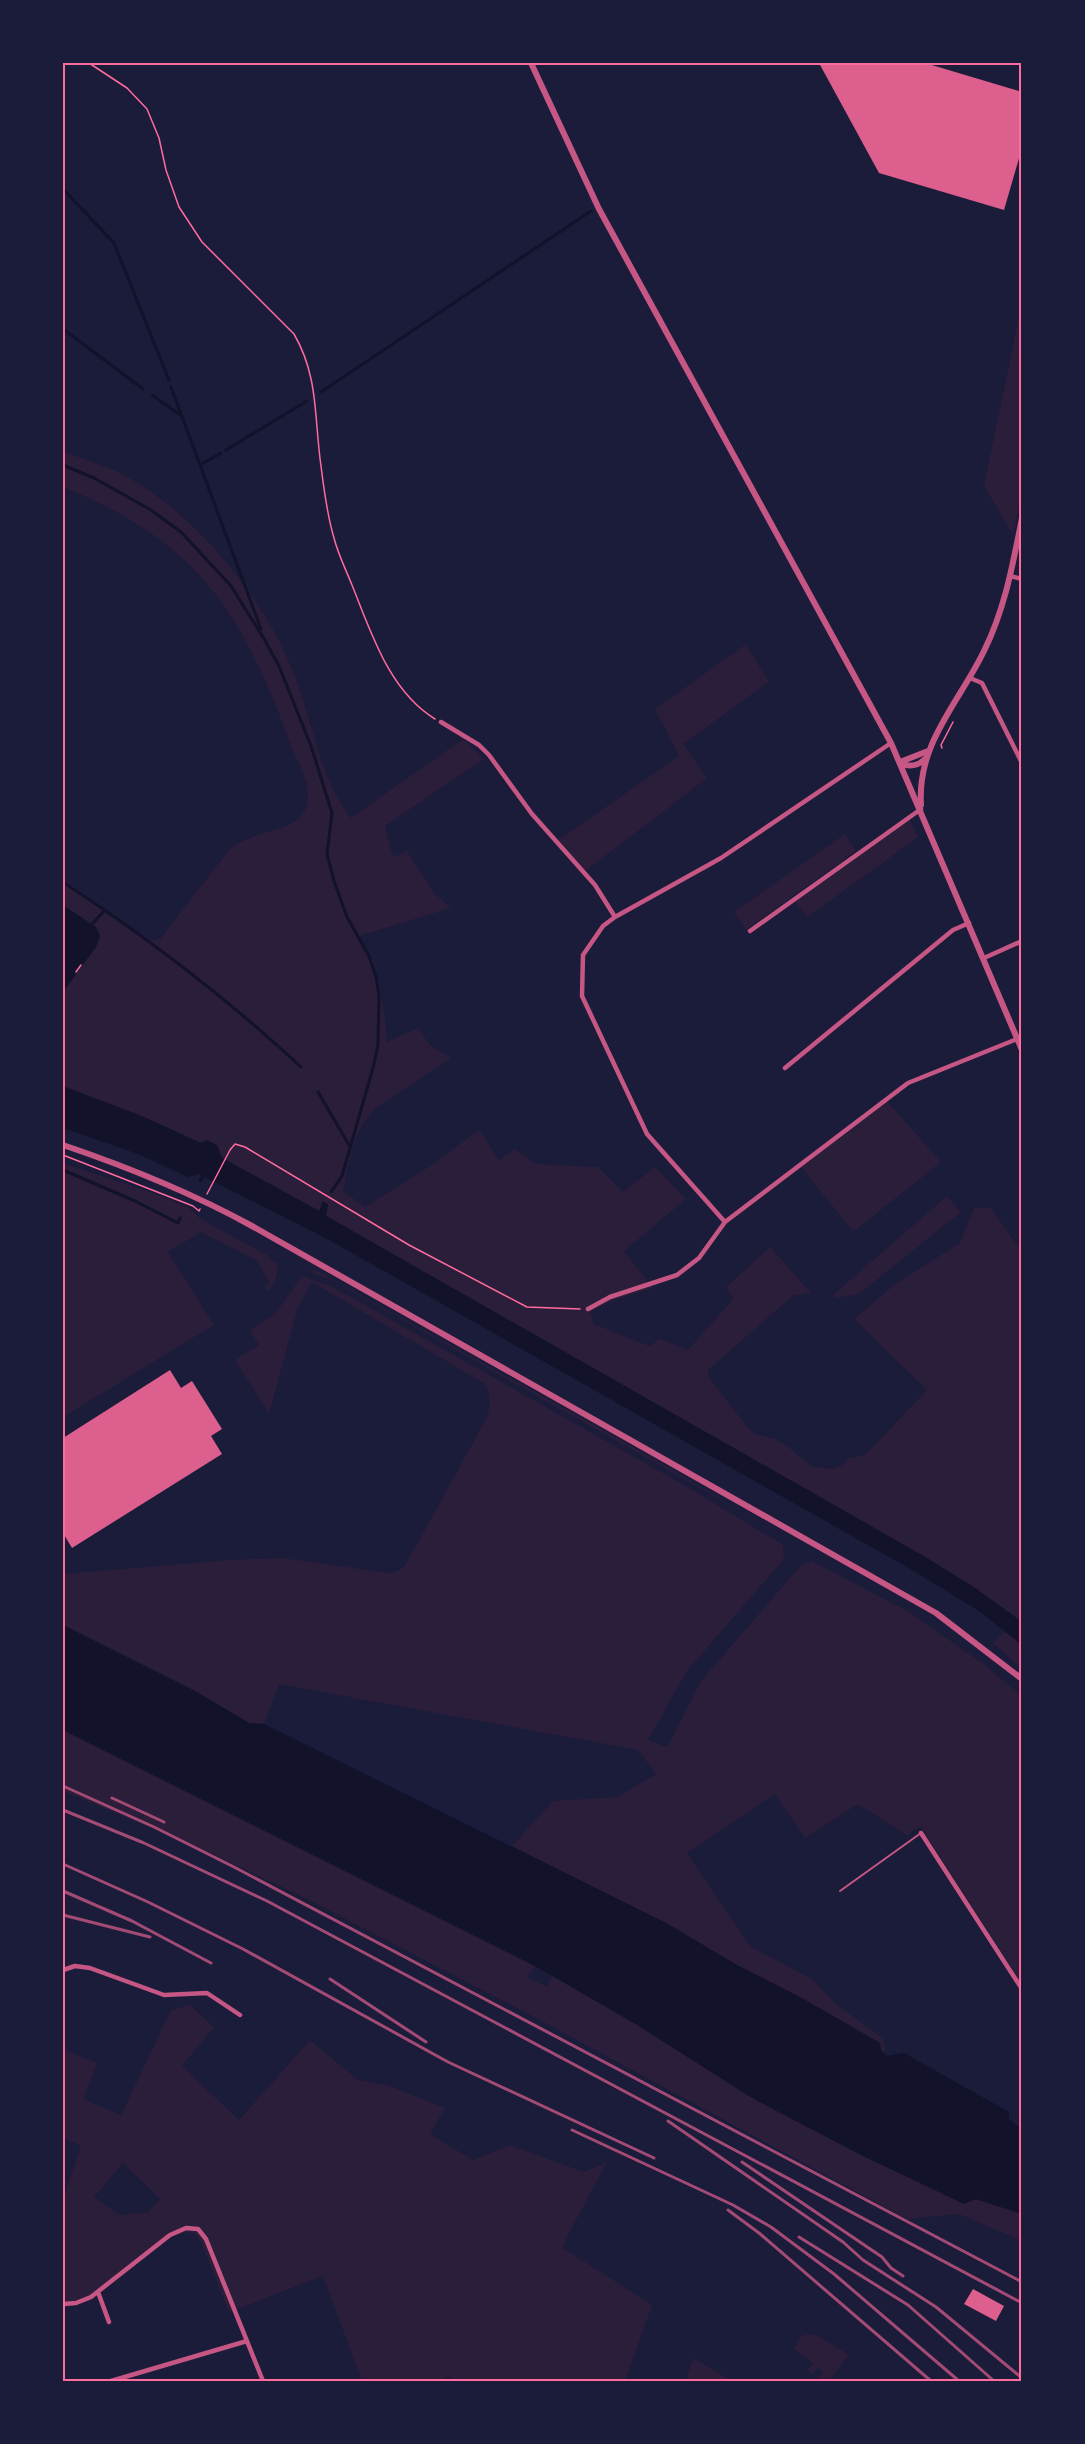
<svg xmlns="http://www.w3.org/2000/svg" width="1085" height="2444" font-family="'Alegreya Sans',sans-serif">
  <rect width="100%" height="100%" fill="#1b1b3a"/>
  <path fill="#2a1e3b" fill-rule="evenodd" d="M1022 302V491L1013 535 984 486Z
    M63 451C82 459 104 465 122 474 197 514 267 601 296 679 309 714 316 753 332 787 337 798 344 808 351 818L463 739 484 759 385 826 393 857 407 851 434 893 451 908 356 937 374 962 385 1018 387 1042 418 1028 430 1045 451 1058 376 1108C351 1133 350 1159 343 1191L365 1207 430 1166 479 1130 499 1160 515 1149 536 1164 598 1167 623 1192 655 1167 686 1199 624 1251 653 1288 612 1301 590 1312 594 1324 649 1346 660 1339 688 1350 733 1299 726 1287 770 1247 811 1293 794 1295 787 1301 708 1370V1376L747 1427 755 1434 776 1439 787 1446 812 1466 832 1469 841 1466 849 1458 865 1455 927 1390 854 1319 894 1285 960 1243 974 1208H991L1022 1252V1376L1019 1379 1022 1383V1622L975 1588 927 1558 326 1216 328 1205 323 1202 320 1211 222 1158 218 1151 144 1117 63 1086V879L151 941 160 939 229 850C251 830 292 833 304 812 316 791 298 763 290 743 241 610 198 542 63 487Z
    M746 644 769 682 683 744 707 778 584 872 557 841 679 756 655 709Z
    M910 819 918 837 808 917 795 902Z
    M845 834 856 851 746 930 734 912Z
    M886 1100 941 1162 857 1229H851L801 1167Z
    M63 1163 147 1191 188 1207 201 1219 269 1256 271 1260 277 1263C279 1273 275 1282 270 1291L264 1287 270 1283 256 1260 201 1232 168 1252 214 1325 63 1417Z
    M947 1196 961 1212 859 1294 836 1298 833 1295Z
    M316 1270 621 1440 778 1532 332 1280 307 1271Z
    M302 1276 333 1287 691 1489 783 1545 784 1559 687 1671 648 1740 667 1747 701 1681 802 1564 812 1561 909 1612 982 1663 1022 1696V1984L921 1827 913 1830 908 1836 858 1804 805 1838 775 1794 687 1853 750 1946 812 1979 836 2004 884 2039 885 2051H881L880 2043 800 1997 737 1965 666 1923 512 1846 553 1801 617 1797 656 1774 638 1750 279 1684 264 1724 249 1723 195 1691 63 1625V1574L230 1560 283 1558 389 1573 400 1570 406 1564 487 1417C491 1405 491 1396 485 1384L312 1282 298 1307 269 1414 235 1360 259 1345 250 1330 275 1314Z
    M1005 1631 1022 1645V1669L993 1643Z
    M63 1730 535 1966 526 1977 548 1987 552 1975 634 2023 754 2099 863 2156 970 2200 976 2199 1022 2214V2241L959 2214 907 2219 540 2020 313 1902 211 1853 63 1791Z
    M190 2005 214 2027 182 2066 239 2120 310 2040 358 2080 389 2086 445 2108 430 2134 473 2160 510 2145 584 2172 607 2162 568 2235 563 2248 652 2305 625 2381H452L450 2376 438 2381H362L323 2276 229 2312 202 2244 195 2233C184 2231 175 2235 166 2241L88 2302 63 2308V2198L81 2146 63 2138V2049L97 2063 83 2099 121 2115 171 2010ZM123 2163 160 2199 148 2212 120 2215 94 2197Z
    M809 2334 817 2335 849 2355 829 2381H817L823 2372 818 2368 812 2374 807 2370 813 2363 794 2349 801 2336Z
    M693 2358 732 2381H686Z"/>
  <path fill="#12122b" d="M63 905 96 927 100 936 96 947 63 992Z
    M63 1086 144 1117 201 1143 207 1140 217 1145 222 1158 319 1211 323 1201 328 1204 326 1216 927 1558 975 1588 1022 1622V1645L979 1611 912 1570 331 1241 211 1180 198 1174 188 1177 138 1154 63 1128Z
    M63 1625 195 1691 249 1723 264 1724 666 1923 737 1965 800 1997 880 2043 881 2051 887 2056 904 2053 1009 2112V2119L1022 2129V2214L976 2199 964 2204 863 2156 754 2099 634 2023 535 1966 63 1730Z"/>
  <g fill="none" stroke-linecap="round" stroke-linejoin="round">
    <path stroke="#12122b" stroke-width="3" d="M63 189 114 243 169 380
      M63 329 143 389
      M171 387 200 465
      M321 392 591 211
      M152 395 180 415
      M226 450 307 401
      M221 453 200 465 261 629
      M63 465 94 478 151 510 181 532 231 586 263 637 279 666 311 746 332 813 327 854 334 881 347 917 369 956 376 977 379 996 378 1045 373 1068 342 1176 331 1192
      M63 882C148 938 226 997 301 1067
      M92 924 105 910
      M318 1092 349 1145
      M63 1170 135 1201 178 1223 180 1218
      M200 1181 205 1173"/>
  </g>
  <path fill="#dd5f8e" d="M819 63H925L1022 92V148L1004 210 879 173Z
    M170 1370 181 1388 192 1381 222 1429 211 1436 222 1454 72 1548 63 1533V1438Z
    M973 2289 1004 2306 996 2321 964 2304Z"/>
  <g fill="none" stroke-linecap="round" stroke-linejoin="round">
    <path stroke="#ff6b9d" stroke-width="1.5" d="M89 63 127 88 147 109 159 138 166 170 179 207 202 242 294 334C319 377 314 418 321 466 324 490 327 515 334 538 338 554 346 570 352 585 371 632 389 691 435 719
      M942 748 941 745 953 722
      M76 972 81 965
      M63 1155 193 1206 199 1211 200 1209
      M207 1194 230 1150 235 1144 245 1147 409 1245 527 1307 580 1309"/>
    <path stroke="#c65784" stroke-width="2" d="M840 1891 921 1833"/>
    <path stroke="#c65784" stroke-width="4.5" d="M1010 576 1022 579
      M970 678 982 683 1022 763
      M441 722 479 745 489 755 532 814 595 885 615 917
      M750 931 921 809
      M984 958 1022 941
      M785 1068 953 930 969 923
      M725 1222 647 1134 582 996 583 955 603 926 615 917 721 858 891 743
      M588 1309 610 1297 677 1275 699 1258 725 1222 908 1083 1017 1039
      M921 1833 1022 1989
      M63 1970 75 1966 90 1968 164 1995 207 1993 240 2015
      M98 2292 109 2322
      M63 2304 76 2303 91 2297 170 2235 186 2228 198 2229 206 2239 263 2381
      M111 2381 247 2341"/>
    <path stroke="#c65784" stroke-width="6" d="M531 63 599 209 891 743 1022 1050
      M900 762 928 751
      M901 764C911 767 918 766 925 759
      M921 805C917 743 959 703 984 651 1005 609 1013 563 1022 518
      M63 1145C128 1167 192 1193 252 1226L936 1613 1022 1679"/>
    <path stroke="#a44b75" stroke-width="3" d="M63 1786 154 1827 234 1867 1022 2282
      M112 1798 164 1822
      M63 1810 144 1843 267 1901 1022 2303
      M63 1864 148 1902 243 1949 448 2062 654 2158
      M63 1891 132 1921 211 1963
      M63 1915 150 1937
      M330 1979 426 2042
      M668 2121 843 2242 863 2260 936 2307 1022 2378
      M572 2130 733 2205 771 2227 834 2274 959 2381
      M742 2162 882 2257 891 2268 903 2276
      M728 2210 759 2233 931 2381
      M799 2237 908 2305 994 2381"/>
  </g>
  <rect width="1085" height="2444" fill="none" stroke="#1b1b3a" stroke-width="129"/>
  <rect x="64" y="64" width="956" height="2316" fill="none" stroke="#ff6b9d" stroke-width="2"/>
</svg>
